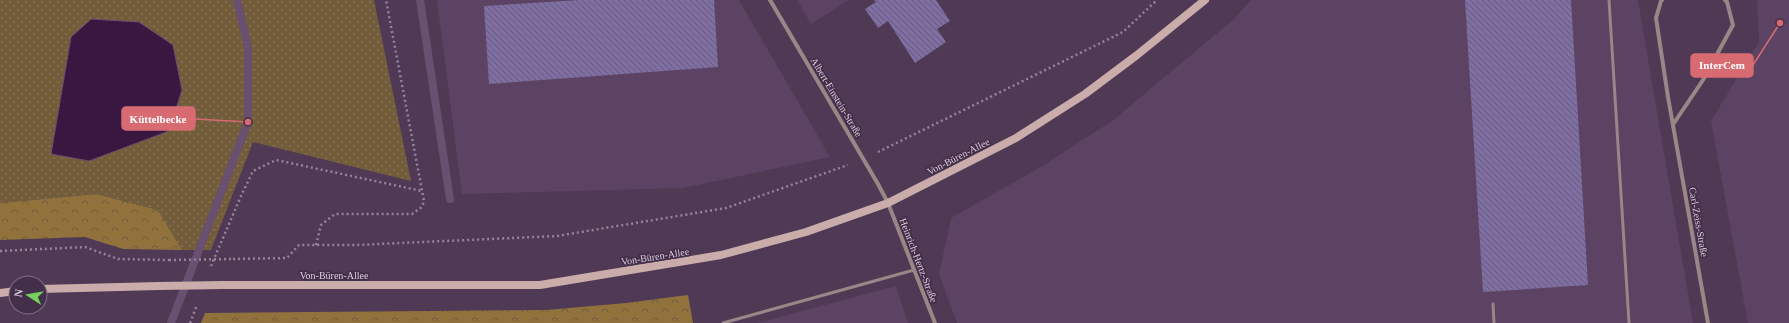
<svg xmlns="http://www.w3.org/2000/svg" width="1789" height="323" font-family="'Times New Roman',serif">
  <defs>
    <pattern id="grass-dots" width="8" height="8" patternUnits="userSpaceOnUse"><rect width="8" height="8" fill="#725c39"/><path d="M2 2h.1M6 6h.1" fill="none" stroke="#867255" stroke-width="1.8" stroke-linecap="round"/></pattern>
    <pattern id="forest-crowns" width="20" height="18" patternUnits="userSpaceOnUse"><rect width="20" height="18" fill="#91723d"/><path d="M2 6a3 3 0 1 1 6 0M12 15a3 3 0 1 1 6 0" fill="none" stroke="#715d3f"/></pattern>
    <pattern id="building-back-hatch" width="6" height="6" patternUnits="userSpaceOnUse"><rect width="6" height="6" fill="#7f6ea2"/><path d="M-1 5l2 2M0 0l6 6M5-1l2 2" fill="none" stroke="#675b7c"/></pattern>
  </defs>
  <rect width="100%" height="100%" fill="#4f3955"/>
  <path fill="#5c4363" d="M437 0H739L830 157 683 188 462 194Z
    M797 0H849L811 24Z
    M1251 0H1638L1693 323H957L939 274 951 218 1039 168 1112 121 1233 20Z
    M1757 0H1789V323H1748L1711 121 1759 42Z
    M896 286 908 323H757Z"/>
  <path fill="url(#grass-dots)" d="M0 0H374L411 181 253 142 211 250H182L158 210 96 194 0 203Z"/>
  <path fill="url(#forest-crowns)" d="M96 194 158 210 182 250 123 249 85 237 0 240V203Z
    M688 295 693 323H201L205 313 547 310 626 303Z"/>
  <path fill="#381840" stroke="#694f70" d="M91 19 139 22 173 45 182 90 169 131 89 161 51 154 71 37Z"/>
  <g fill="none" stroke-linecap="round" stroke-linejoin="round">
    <path stroke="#694f70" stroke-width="8" d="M420 0 450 199
      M171 323 248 122V47L237 0"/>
  </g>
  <path fill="url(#building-back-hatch)" d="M580 0H714L718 67 489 84 484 6Z
    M874 0H936L950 21 937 29 946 42 915 63 888 21 878 28 865 9 876 2Z
    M1465 0H1571L1588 285 1483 292Z"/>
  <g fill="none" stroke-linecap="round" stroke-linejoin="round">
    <path stroke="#95849a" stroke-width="2.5" stroke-dasharray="2 3" stroke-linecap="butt" d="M878 152 1123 32 1157 0
      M316 245 321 225 335 214H412L422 207 424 201 386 0
      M0 251 85 247 118 259 169 260
      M233 259 287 258 299 245H356L557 236 726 208 848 165
      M211 266 241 196 253 171 276 160 422 191
      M190 323 197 305"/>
    <path stroke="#9a8686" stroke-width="3" d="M1609 0 1629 323
      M1493 304 1494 323
      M723 323 914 270"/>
    <path stroke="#9a8686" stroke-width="4" d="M770 0 878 184 888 203 935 323
      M1662 0 1661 1 1656 18 1668 97 1708 323
      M1674 123 1703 80 1733 25 1727 2 1725 0"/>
    <path stroke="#caacab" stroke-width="8" d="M223 285H540L721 255 806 232 888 203 1016 138 1085 94 1137 55 1205 0
      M40 289 159 286
      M0 293 16 291"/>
    <path stroke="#95849a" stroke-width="2.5" stroke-dasharray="2 3" stroke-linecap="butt" d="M169 260 233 259"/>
    <path stroke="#caacab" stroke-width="8" d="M159 286 223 285"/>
  </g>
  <g text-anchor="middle" stroke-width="3.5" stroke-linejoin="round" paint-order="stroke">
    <g font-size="10" fill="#dccfdf" stroke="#442f4a">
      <text transform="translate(837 97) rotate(59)" y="4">Albert-Einstein-Straße</text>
      <text transform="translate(958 156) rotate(-27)" y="4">Von-Büren-Allee</text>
      <text transform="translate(1699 222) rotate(80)" y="4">Carl-Zeiss-Straße</text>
      <text transform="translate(655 256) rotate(-9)" y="4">Von-Büren-Allee</text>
      <text transform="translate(919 260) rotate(69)" y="4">Heinrich-Hertz-Straße</text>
      <text x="334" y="279">Von-Büren-Allee</text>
    </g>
  </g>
  <path fill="none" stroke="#d86b71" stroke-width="1.5" d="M1780 23L1753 65M248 122L195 119"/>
  <g fill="#d86b71" stroke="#442f4a" stroke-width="1.5">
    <circle cx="1780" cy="23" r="4"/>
    <circle cx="248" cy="122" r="4"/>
  </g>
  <g fill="#d86b71" stroke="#d86b71" stroke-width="1.5">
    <rect x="1691" y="54" width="62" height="23" rx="4"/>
    <rect x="122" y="107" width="73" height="23" rx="4"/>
  </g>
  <g font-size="11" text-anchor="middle" font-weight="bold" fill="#fff">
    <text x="1722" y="69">InterCem</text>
    <text x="158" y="123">Küttelbecke</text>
  </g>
  <g transform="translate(28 295) rotate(282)"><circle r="19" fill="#442f4a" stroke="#816f86"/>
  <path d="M0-3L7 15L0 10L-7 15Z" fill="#74d25c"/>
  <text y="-6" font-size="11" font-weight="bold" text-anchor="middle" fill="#dccfdf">N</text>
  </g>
</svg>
